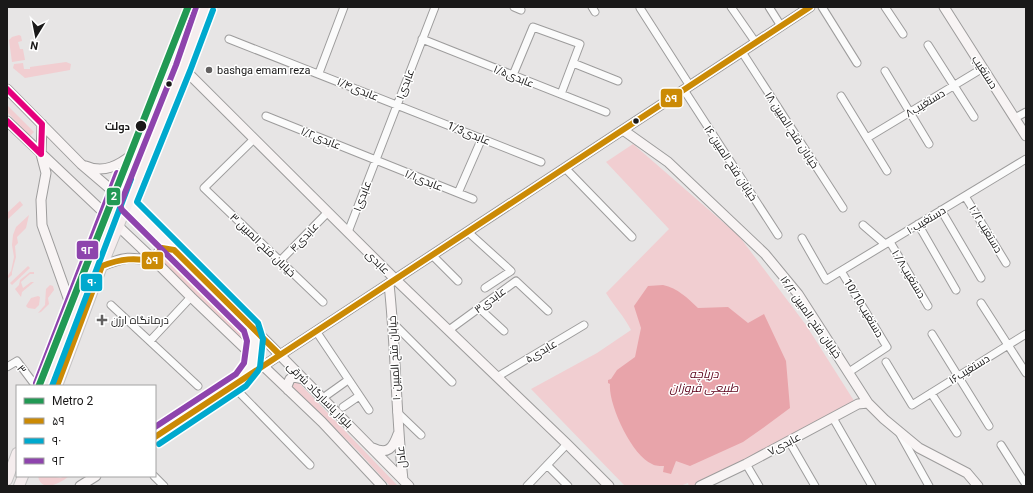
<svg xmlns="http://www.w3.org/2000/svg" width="1033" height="493" font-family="Roboto,Cairo,sans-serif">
  <rect width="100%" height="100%" fill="#e7e5e5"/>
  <path fill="#f1ced1" d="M19 35 21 36 22 41 18 42 20 49H23L25 60 12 62 9 40 12 37Z
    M66 62 71 64 70 70 25 78 13 68 14 64 23 63 24 69H30V67Z
    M7 105 34 132 30 136 7 112Z
    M633 144 739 236 806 325 856 404 695 486H689L688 483 680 486H625L531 389 597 353 631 330C624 316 614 306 606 293L669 229 606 162Z
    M20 201 23 205 7 220V213Z
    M29 215 26 228 17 237 18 243 15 246 16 257 12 272V275L7 279V277L11 271 14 257 12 245 13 235 16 227Z
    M155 251 164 256 252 344 251 349 152 254Z
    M96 256 98 258 51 386H48Z
    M28 266 30 268 12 285 10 283Z
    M30 272H34V274H30L21 282 23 288 31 282H34L22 292 21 297 15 289 19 285 20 280Z
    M50 285 53 286 54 290 48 298 49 304 41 312 38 313 45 305 46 289Z
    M38 296 40 297 39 305 35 309 28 308 26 306 31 298Z
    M297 381 398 486H390L358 451 295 389 292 388 291 384 292 382Z
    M38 476H51L61 478 63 476H69C60 484 41 493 38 476Z"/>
  <path fill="#e8a4aa" d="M663 285C678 288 687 298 698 308L728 307 748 323 764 314 786 361 790 408 763 428 743 442 690 466 676 461 671 474 663 472 664 466C661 466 655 466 652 464 632 456 608 404 610 384L608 383V380L611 379 617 370 635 357 641 328 634 306 648 286Z"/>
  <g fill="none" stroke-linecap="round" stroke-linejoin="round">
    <defs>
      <path id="street" d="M514 7 521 10
        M592 7 595 12
        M731 7 756 43
        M769 7 781 26
        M822 7 857 63
        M885 7 903 34
        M640 8 690 86
        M229 39 541 162
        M422 39 606 112
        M928 45 974 117
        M742 52 843 208
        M573 63 618 81
        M885 71 929 144
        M319 73 344 7
        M513 75 533 27 580 44 561 94
        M684 90 778 235
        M841 96 887 171
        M266 116 473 199
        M1015 118 1026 112
        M867 138 983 68
        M254 139 204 188 323 302
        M565 168 632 237
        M458 193 482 138
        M965 196 1006 263
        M941 210 981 278
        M918 224 956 290
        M863 225 885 244
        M348 232 435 7
        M468 232 511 271 485 288
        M802 238 826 280 1026 159
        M890 242 928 306
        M432 255 458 281
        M280 261 328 212
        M841 271 887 347 849 372
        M981 303 1026 373
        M111 305 198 386
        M479 308 504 331
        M393 323 452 382
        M449 330 516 281 548 311
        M316 331 369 410
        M932 334 989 426
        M150 341 191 297
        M886 362 912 405 1026 334
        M7 367 17 361 35 385
        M497 377 584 325
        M233 386 310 465
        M931 393 957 433
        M327 395 348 380
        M343 407 359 396
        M397 412 421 435
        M833 418 872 486
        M900 434 929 486
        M789 441 815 486
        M1001 445 1025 483
        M746 464 759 486
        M547 465 568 486
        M154 476 164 486
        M527 486 567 444"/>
      <path id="secondary" d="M944 7 1026 136
        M183 68 395 279 567 444 609 486
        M7 89 81 164 128 204 271 346 409 486
        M7 121 155 261 191 297 322 422 382 486
        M42 124 41 154 46 173 41 200 42 225 72 309
        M623 130 668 162 765 254 798 294 868 403 884 419 919 448 967 473 978 486
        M86 166C104 174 119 165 133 154
        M155 261 158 253 162 248 174 250
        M102 266C126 256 130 257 155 261
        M389 284C396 349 396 415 403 480
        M245 376 252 366 255 340 251 328
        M288 390 287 386 290 379 294 377 304 379
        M155 437 810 7
        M373 448C388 455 393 448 398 434
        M80 486 96 476
        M700 486 746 464 858 404 868 403"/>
      <path id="primary" d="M43 386 191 7
        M57 386 102 266 183 68 205 7
        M7 480 17 453
        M19 486 23 476"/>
    </defs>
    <use href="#street" stroke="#9d9c9c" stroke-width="9"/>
    <use href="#secondary" stroke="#9d9c9c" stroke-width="11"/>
    <use href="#primary" stroke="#c4c3c3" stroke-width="12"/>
    <use href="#street" stroke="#fbfbfb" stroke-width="7"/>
    <use href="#secondary" stroke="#f8f4f4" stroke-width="9"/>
    <use href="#primary" stroke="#f5edee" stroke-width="10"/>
    <defs>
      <path id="bus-1" d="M57 386 102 266C122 258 134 258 155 261L158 253 162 248 174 250 280 355
        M155 437 810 7"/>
      <path id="bus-2" d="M52 386 131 179
        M159 444 246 386 258 371 260 367 263 339 258 323 137 202 190 71 213 10"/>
      <path id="bus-3" d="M36 383 117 173
        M155 427 236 374 244 363 247 341 244 331 122 210 120 205 176 65 196 7"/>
      <path id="bus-4" d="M7 89 42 124 41 154
        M7 121 41 154"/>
    </defs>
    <use href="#bus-1" stroke="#fff" stroke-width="9"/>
    <use href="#bus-2" stroke="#fff" stroke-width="9"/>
    <use href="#bus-3" stroke="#fff" stroke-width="9"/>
    <use href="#bus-4" stroke="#fff" stroke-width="9"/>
    <use href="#bus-1" stroke="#cb8a05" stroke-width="6"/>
    <use href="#bus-2" stroke="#00a9ce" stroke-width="6"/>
    <use href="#bus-3" stroke="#8e44ad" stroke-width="6"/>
    <use href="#bus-4" stroke="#e5007d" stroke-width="6"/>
    <defs>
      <path id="metro-1" d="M39 386 188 7"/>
    </defs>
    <use href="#metro-1" stroke="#fff" stroke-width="10"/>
    <use href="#metro-1" stroke="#229954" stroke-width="7"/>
  </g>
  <g fill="#626060" stroke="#fff" stroke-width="1.5">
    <circle cx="209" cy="70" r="4"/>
    <path d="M100 314h4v4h4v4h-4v4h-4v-4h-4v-4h4z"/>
  </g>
  <g fill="#1a1919" stroke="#fff" stroke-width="1.5">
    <circle cx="169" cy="84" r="3.5"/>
    <circle cx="636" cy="121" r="3.5"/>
    <circle cx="141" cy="126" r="6"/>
  </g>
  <g text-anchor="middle" stroke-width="3" stroke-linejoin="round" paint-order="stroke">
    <g font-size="11" fill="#1a1919" stroke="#fff" text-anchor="start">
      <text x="217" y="74">bashga emam reza</text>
      <text x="111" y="324">درمانگاه ارژن</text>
    </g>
    <g font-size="11" fill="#1a1919" stroke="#fff">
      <text transform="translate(985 72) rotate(57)" y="4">دستغیب</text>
      <text transform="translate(514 76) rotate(22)" y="4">عابدی۱/۵</text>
      <text transform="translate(405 84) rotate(-69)" y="4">۱عابدی</text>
      <text transform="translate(358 89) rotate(22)" y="4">عابدی۱/۴</text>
      <text transform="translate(925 103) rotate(-31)" y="4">دستغیب۸</text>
      <text transform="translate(792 130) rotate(57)" y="4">خیابان فتح المبین ۱۸</text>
      <text transform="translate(469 133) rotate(22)" y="4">عابدی1/3</text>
      <text transform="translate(321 138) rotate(22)" y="4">عابدی۱/۲</text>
      <text transform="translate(731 163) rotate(57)" y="4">خیابان فتح المبین ۱۶</text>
      <text transform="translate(424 180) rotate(22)" y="4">عابدی۱/۱</text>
      <text transform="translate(362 196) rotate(-69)" y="4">عابدی۱</text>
      <text transform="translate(926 220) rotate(-31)" y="4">دستغیب۱۰</text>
      <text transform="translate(986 229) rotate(59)" y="4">دستغیب۱۰/۲</text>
      <text transform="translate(304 237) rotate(-46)" y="4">عابدی۴</text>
      <text transform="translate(263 245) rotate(44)" y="4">خیابان فتح المبین ۳</text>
      <text transform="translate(378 262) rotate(45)" y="4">عابدی</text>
      <text transform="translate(909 274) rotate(59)" y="4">دستغیب۱۰/۸</text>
      <text transform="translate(490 300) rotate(-36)" y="4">عابدی۳</text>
      <text transform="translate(864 308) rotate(59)" y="4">10/10دستغیب</text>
      <text transform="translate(811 317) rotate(55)" y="4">خیابان فتح المبین ۱۶/۲</text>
      <text transform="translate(541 351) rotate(-31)" y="4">عابدی۵</text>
      <text transform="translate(394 358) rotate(-93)" y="4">خیابان فتح المبین ۱۰</text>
      <text transform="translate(22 369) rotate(52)" y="4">۳</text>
      <text transform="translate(969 369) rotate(-32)" y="4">دستغیب۱۶</text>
      <text transform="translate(320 395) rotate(45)" y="4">بلوار پاسارگاد شرقی</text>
      <text transform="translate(784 444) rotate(-28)" y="4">عابدی۷</text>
      <text transform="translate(401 457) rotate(-96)" y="4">عادل</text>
    </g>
    <g font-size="11" font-weight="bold" fill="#1a1919" stroke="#fff" text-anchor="end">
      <text x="130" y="130">دولت</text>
    </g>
    <g font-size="12" font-style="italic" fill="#5c031b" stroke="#fff">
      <text x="704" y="378">دریاچه<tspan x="704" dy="14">طبیعی فروزان</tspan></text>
    </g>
  </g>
  <g stroke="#fff" stroke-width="1.5">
    <rect x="660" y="88" width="23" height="20" rx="4" fill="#cb8a05"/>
    <rect x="106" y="187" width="15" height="19" rx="4" fill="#229954"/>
    <rect x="76" y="240" width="23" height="20" rx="4" fill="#8e44ad"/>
    <rect x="141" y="251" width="23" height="19" rx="4" fill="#cb8a05"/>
    <rect x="80" y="273" width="23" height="19" rx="4" fill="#00a9ce"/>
  </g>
  <g font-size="11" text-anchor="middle" font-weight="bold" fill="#fff">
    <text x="671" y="102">۵۹</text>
    <text x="114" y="200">2</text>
    <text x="87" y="254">۹۲</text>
    <text x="152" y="264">۵۹</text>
    <text x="92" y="286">۹۰</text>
  </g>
  <rect width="1033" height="493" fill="none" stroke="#1a1919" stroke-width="16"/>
  <rect x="16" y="385" width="140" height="92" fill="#ffffff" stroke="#a3a3a3"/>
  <rect x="24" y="398" width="20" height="6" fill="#229954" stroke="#a3a3a3"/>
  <text x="52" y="405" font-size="12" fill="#1a1919">Metro 2</text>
  <rect x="24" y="418" width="20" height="6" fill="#cb8a05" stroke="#a3a3a3"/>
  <text x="52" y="425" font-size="12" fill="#1a1919">۵۹</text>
  <rect x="24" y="438" width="20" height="6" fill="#00a9ce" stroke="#a3a3a3"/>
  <text x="52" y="445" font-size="12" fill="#1a1919">۹۰</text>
  <rect x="24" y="458" width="20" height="6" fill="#8e44ad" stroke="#a3a3a3"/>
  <text x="52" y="465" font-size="12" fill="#1a1919">۹۲</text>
  <g transform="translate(36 36) rotate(190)" stroke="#ffffff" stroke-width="3" paint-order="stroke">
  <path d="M0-3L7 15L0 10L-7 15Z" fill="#1a1919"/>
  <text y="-6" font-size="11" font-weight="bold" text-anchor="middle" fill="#1a1919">N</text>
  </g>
</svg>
